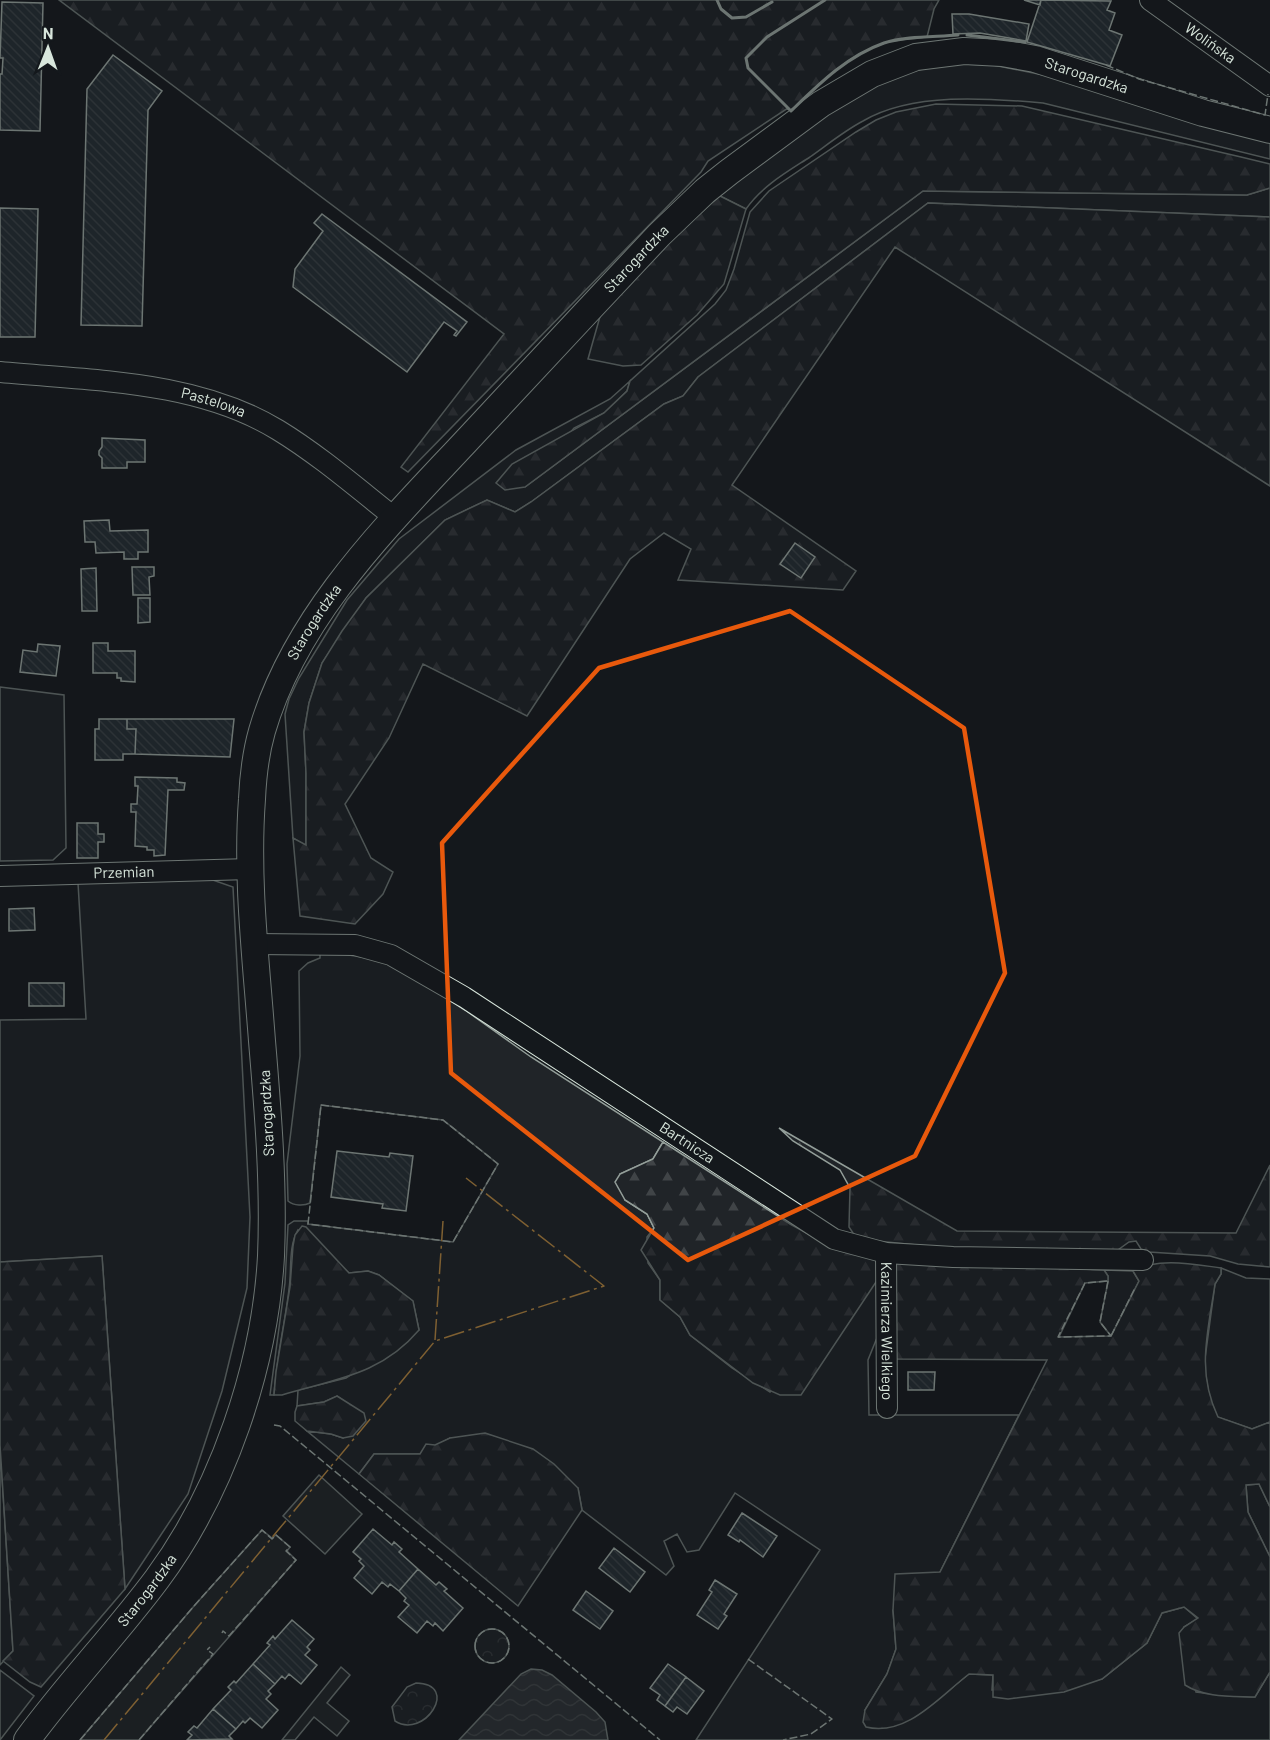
<svg xmlns="http://www.w3.org/2000/svg" width="1270" height="1740" font-family="Barlow,sans-serif">
  <defs>
    <pattern id="forest-firs" width="22" height="20" patternUnits="userSpaceOnUse" patternTransform="scale(1.5)"><rect width="22" height="20" fill="#202428"/><path d="M5 1l3.5 6h-7zM16 11l3.5 6h-7z" fill="#404447"/></pattern>
    <pattern id="park-crowns" width="20" height="18" patternUnits="userSpaceOnUse" patternTransform="scale(1.5)"><rect width="20" height="18" fill="#202428"/><path d="M2 6a3 3 0 1 1 6 0M12 15a3 3 0 1 1 6 0" fill="none" stroke="#404447"/></pattern>
    <pattern id="water-waves" width="16" height="10" patternUnits="userSpaceOnUse" patternTransform="scale(1.5)"><rect width="16" height="10" fill="#363b3e"/><path d="M0 5q4-4 8 0t8 0" fill="none" stroke="#525759"/></pattern>
    <pattern id="building-back-hatch" width="6" height="6" patternUnits="userSpaceOnUse" patternTransform="scale(1.5)"><rect width="6" height="6" fill="#2c363c"/><path d="M-1 5l2 2M0 0l6 6M5-1l2 2" fill="none" stroke="#4a5358"/></pattern>
  </defs>
  <rect width="100%" height="100%" fill="#14181c"/>
  <path fill="#202428" stroke="#939e99" stroke-width="1.5" d="M961 64 993 65 1053 77 1270 142V159L1043 103C988 98 912 92 863 121 844 131 827 145 810 157 787 172 762 186 746 209L720 196C778 150 836 96 907 73 925 67 943 66 961 64Z
    M1270 188V217L928 203 698 377 683 396 664 404 531 502 515 512 487 500 445 520 366 598 322 663 309 703 304 732 306 773V846L293 838 285 714 289 699 299 678 347 600 399 539 516 450 610 399 630 381 627 391 604 413 574 428 525 487 923 191 1247 195Z
    M0 687 64 695 66 848 53 860 0 861Z
    M207 878 233 887 250 1217 247 1288 222 1391 188 1494 125 1589 102 1256 0 1262V1020L86 1019 78 883Z
    M320 954H343L379 960 407 973 465 1010 531 1057 663 1142 653 1159 620 1174 625 1200 647 1214 654 1228 647 1237 648 1263 660 1280V1300L680 1317 690 1335 732 1368 770 1392 869 1290 880 1276 883 1323 868 1360 869 1415H1019L940 1572 893 1610 896 1649 887 1674 865 1710 922 1712 969 1674 993 1675 992 1690 1102 1679 1147 1643 1162 1613 1184 1607 1198 1619 1184 1627 1196 1692 1230 1696 1255 1697 1270 1672V1740H696L820 1550 735 1493 699 1550 687 1552 677 1534 664 1541 674 1566 666 1575 582 1510 578 1488 450 1438 420 1454H374L359 1474 307 1431 331 1434 343 1438 344 1401 337 1396 324 1402 297 1406 298 1390 346 1378 419 1330 413 1302 379 1275 368 1271 349 1273 298 1230C288 1247 292 1270 289 1289 285 1324 276 1359 274 1395H270L285 1283 288 1225 294 1221H308V1224L453 1242 498 1164 443 1120 321 1105 310 1203C304 1206 294 1206 288 1201L287 1164 300 1056 299 971 308 963 320 958Z
    M1221 1268 1246 1278 1270 1279V1422L1252 1429 1217 1417 1210 1401 1204 1366 1215 1284 1221 1274Z
    M1104 1270 1133 1271 1139 1281 1111 1336 1100 1322 1108 1282V1276Z
    M0 1445 13 1651 0 1665Z
    M1259 1484 1270 1507V1557L1248 1512 1246 1485Z
    M0 1670 34 1696 0 1740Z"/>
  <path fill="url(#forest-firs)" stroke="#939e99" stroke-width="1.5" d="M59 0H939L934 9 927 37C914 39 898 39 885 43 848 54 819 84 791 111L788 108 708 161 701 172 408 472 401 467 504 334Z
    M936 104 1022 106 1241 157 1270 164V188L1247 195 923 191 525 487 505 490 496 483 512 464 604 413 627 391 630 381 715 304 726 290 734 269 750 212 769 191 856 132 876 120 896 112Z
    M720 196 746 209 724 284 697 315 641 365 623 366 588 359 601 313 675 235Z
    M928 203 1270 217V486L895 247 732 485 856 571 843 590 678 580 691 549 664 533 630 559 527 716 423 664 389 738 345 804 371 858 393 872 383 894 355 924 300 916 293 838 306 845V773L304 732 309 703 322 663 342 631 366 598 445 520 487 500 515 512 531 502 664 404 683 396 698 377Z
    M779 1128 957 1231 1236 1233 1270 1165V1267L1238 1264 1210 1256 1149 1252 1141 1249 1136 1241 1129 1242 1115 1252 963 1254 927 1246 877 1241 855 1236 849 1227 850 1188 840 1170 793 1141Z
    M663 1142 790 1224 825 1243 880 1260V1276L801 1395H780L753 1383 690 1335 680 1317 660 1300V1280L641 1250 654 1228 647 1214 625 1200 615 1182 620 1174 653 1159Z
    M302 1226 306 1227 349 1273 368 1271 379 1275 413 1301 419 1330C381 1375 335 1379 282 1395H274L276 1372 290 1287 293 1246 295 1235Z
    M102 1256 125 1589 41 1687 30 1682 3 1661 13 1651 0 1445V1262Z
    M895 1261 1104 1270 1108 1276V1281L1085 1283 1059 1337 1111 1336 1139 1281 1133 1271C1159 1257 1192 1264 1221 1268V1274L1215 1284C1208 1332 1196 1371 1218 1417L1252 1429 1270 1422V1507L1259 1484 1246 1485 1248 1512 1270 1557V1672L1255 1697C1232 1696 1205 1698 1185 1685L1179 1633 1184 1627 1198 1618 1184 1607 1162 1613 1147 1643 1102 1679 1064 1692 1008 1699 993 1697V1675L969 1674C940 1696 907 1737 866 1727L863 1722 865 1710 887 1674 896 1649 893 1610 895 1574 940 1572 1047 1360 895 1359Z
    M337 1396 364 1413 366 1421 353 1436 343 1438 331 1434 307 1431 295 1421V1412L297 1406 324 1402Z
    M485 1433 533 1449 554 1464 578 1488 582 1510 518 1606 359 1474 374 1454H420L426 1444 435 1445 450 1438Z"/>
  <path fill="url(#park-crowns)" stroke="#939e99" stroke-width="1.5" d="M475 1646a17 17 0 1 1 34 0a17 17 0 1 1-34 0Z
    M416 1683C461 1684 424 1740 395 1721L392 1707 407 1687Z"/>
  <path fill="#24282b" stroke="#939e99" stroke-width="1.5" d="M319 1475 362 1514 325 1554 283 1516Z
    M262 1530 272 1538 276 1535 290 1547 287 1551 296 1560 139 1740H80L194 1606Z
    M341 1667 350 1675 327 1703 349 1721 337 1736 314 1717 295 1740H282Z"/>
  <path fill="url(#water-waves)" stroke="#939e99" stroke-width="1.5" d="M531 1669 542 1670 552 1675 596 1712 605 1722 608 1740H459L521 1674Z"/>
  <path fill="url(#building-back-hatch)" stroke="#d8e6dc" stroke-width="1.5" d="M1024 0H1041L1040 5Z
    M1041 0 1111 1 1107 10 1115 13 1109 30 1122 35 1110 66 1027 42Z
    M2 2 43 3 40 131 0 130V74H2L3 58H0Z
    M952 14H969L1029 24 1026 41 980 33 953 34Z
    M113 55 162 91 148 110 142 326 81 325 87 89Z
    M0 208 38 209 35 337H0Z
    M322 214 467 322 456 336 454 335 457 331 444 322 407 372 293 287 295 269 323 231 314 223Z
    M102 438 145 440V462H127V468H102V458L99 455V451L102 447Z
    M109 520 110 531 148 530V552H138V559H124V552L96 553 95 542H85L84 521Z
    M795 543 815 557 801 578 780 564Z
    M132 567H154V576L149 577 150 595H133Z
    M96 568 97 611H82L81 569Z
    M138 598H150V622L138 623Z
    M93 643H108V651H135V682L121 681V678H117V673H93Z
    M38 644 60 646 56 676 20 672 23 650 37 652Z
    M99 719H127V729H136L135 754H123V760H95V729H99Z
    M127 719H234L230 757 135 754 136 729H127Z
    M135 777 177 778V782L185 783 184 790H168L165 855 154 856V850H147V847L135 846 136 812H131V804H137L138 786H135Z
    M77 823H98V834H104V842H98V858H77Z
    M34 908 35 930 9 931V909Z
    M29 983H64V1006H29Z
    M337 1151 389 1157 390 1153 413 1156 406 1211 382 1208 383 1204 331 1197Z
    M908 1372H935L934 1390H908Z
    M742 1513 777 1536 763 1557 740 1540 739 1542 728 1535Z
    M373 1529 392 1545 394 1542 402 1549 399 1552 418 1569 399 1591 390 1584 388 1587 382 1582 372 1594 354 1578 364 1566 359 1561 361 1559 353 1552Z
    M614 1548 645 1572 630 1592 599 1568Z
    M418 1569 436 1585 439 1582 447 1589 444 1591 463 1608 443 1631 435 1623 433 1626 427 1621 417 1633 398 1617 409 1605 404 1601 406 1598 399 1591Z
    M715 1580 737 1594 724 1614 727 1616 718 1629 697 1615 712 1592 709 1590Z
    M586 1591 613 1611 600 1629 573 1610Z
    M292 1620 314 1639 307 1647 310 1650 305 1655 317 1665 301 1684 289 1674 285 1679 282 1676 275 1684 253 1664 270 1645 267 1643 273 1636 275 1639Z
    M253 1664 275 1684 268 1691 271 1694 266 1699 278 1710 262 1728 250 1718 245 1723 243 1721 236 1729 213 1709 231 1690 228 1687 234 1681 236 1683Z
    M668 1664 686 1677 665 1706 657 1700 660 1695 650 1688Z
    M686 1677 704 1691 687 1714 677 1707 673 1712 665 1706Z
    M213 1709 236 1729 229 1736 232 1739 187 1740 192 1735 188 1732 194 1726 197 1728Z"/>
  <g fill="none" stroke-linecap="round" stroke-linejoin="round">
    <defs>
      <g id="minor">
        <path id="s1" d="M1150 0 1270 86"/>
        <path id="s2" d="M0 372C93 381 196 380 278 430 319 455 357 488 395 518"/>
        <path id="s3" d="M0 876 250 869"/>
        <path id="s4" d="M255 944 355 945 391 955 464 997 834 1239 886 1253 953 1257 1143 1260"/>
        <path id="s5" d="M886 1253 887 1408"/>
      </g>
      <g id="major">
        <path id="s6" d="M27 1740C68 1684 116 1634 157 1579 223 1490 265 1366 271 1256 274 1185 268 1112 262 1041 256 960 246 879 252 799 253 777 256 752 262 731 296 614 389 524 470 437 532 370 596 302 659 235L705 191 729 172 821 104 872 74 916 57 964 51 1002 53 1035 59 1203 113 1270 130"/>
      </g>
    </defs>
    <use href="#minor" stroke="#d8e6dc" stroke-width="22"/>
    <use href="#major" stroke="#d8e6dc" stroke-width="28"/>
    <use href="#minor" stroke="#14181c" stroke-width="20"/>
    <use href="#major" stroke="#14181c" stroke-width="26"/>
    <path stroke="#d8e6dc" stroke-width="1.5" stroke-dasharray="8 3" stroke-linecap="butt" d="M1106 65 1139 79 1265 115 1268 94
      M321 1105 443 1120 498 1164 453 1242 308 1224Z
      M1108 1281 1100 1322 1111 1336 1058 1337 1085 1283Z
      M1111 1336 1135 1288
      M274 1425 280 1426 660 1740
      M475 1646a17 17 0 1 1 34 0a17 17 0 1 1-34 0Z
      M748 1659 832 1719 811 1734 783 1740
      M80 1740 194 1606 262 1530 272 1539 276 1535 290 1547 286 1551 296 1560 229 1636 223 1631 222 1633
      M139 1740 213 1654 207 1650 210 1647"/>
    <path stroke="#d8e6dc" stroke-width="3" d="M717 0 721 9 732 18 746 17 772 2
      M825 0 767 37 746 58 748 68 791 111C819 84 847 56 884 43 905 36 936 37 958 35
      M967 35 1025 42"/>
    <path stroke="#ffb74d" stroke-width="1.5" stroke-dasharray="21 4.5 3 4.5" stroke-linecap="butt" d="M435 1340 443 1221
      M104 1740 435 1341 604 1286 466 1178"/>
  </g>
  <path d="M0 0H1270V1740H0ZM790 611 964 728 1005 973 915 1156 688 1260 451 1073 442 843 599 668Z" fill="#14181c" fill-opacity=".55" fill-rule="evenodd"/>
  <path fill="none" stroke="#e8590c" stroke-width="4.5" stroke-linejoin="round" d="M790 611 964 728 1005 973 915 1156 688 1260 451 1073 442 843 599 668Z"/>
  <g text-anchor="middle" stroke-width="4.5" stroke-linejoin="round" paint-order="stroke">
    <g font-size="15" fill="#d8e6dc" stroke="#14181c">
      <text dy="5" stroke="none"><textPath href="#s1" startOffset="74">Wolińska</textPath></text>
      <text dy="5" stroke="none"><textPath href="#s6" startOffset="2210">Starogardzka</textPath></text>
      <text dy="5" stroke="none"><textPath href="#s6" startOffset="1688">Starogardzka</textPath></text>
      <text dy="5" stroke="none"><textPath href="#s2" startOffset="216">Pastelowa</textPath></text>
      <text dy="5" stroke="none"><textPath href="#s6" startOffset="1202">Starogardzka</textPath></text>
      <text dy="5" stroke="none"><textPath href="#s3" startOffset="124">Przemian</textPath></text>
      <text transform="translate(267 1113) rotate(-93)" y="5">Starogardzka</text>
      <text dy="5" stroke="none"><textPath href="#s4" startOffset="488">Bartnicza</textPath></text>
      <text dy="5" stroke="none"><textPath href="#s5" startOffset="78">Kazimierza Wielkiego</textPath></text>
      <text dy="5" stroke="none"><textPath href="#s6" startOffset="192">Starogardzka</textPath></text>
    </g>
  </g>
  <g transform="translate(48 48) rotate(1)" stroke="#14181c" stroke-width="4.5" paint-order="stroke">
  <path d="M0-4.5L10 22L0 15L-10 22Z" fill="#d8e6dc"/>
  <text y="-9" font-size="16" font-weight="bold" text-anchor="middle" fill="#d8e6dc">N</text>
  </g>
</svg>
